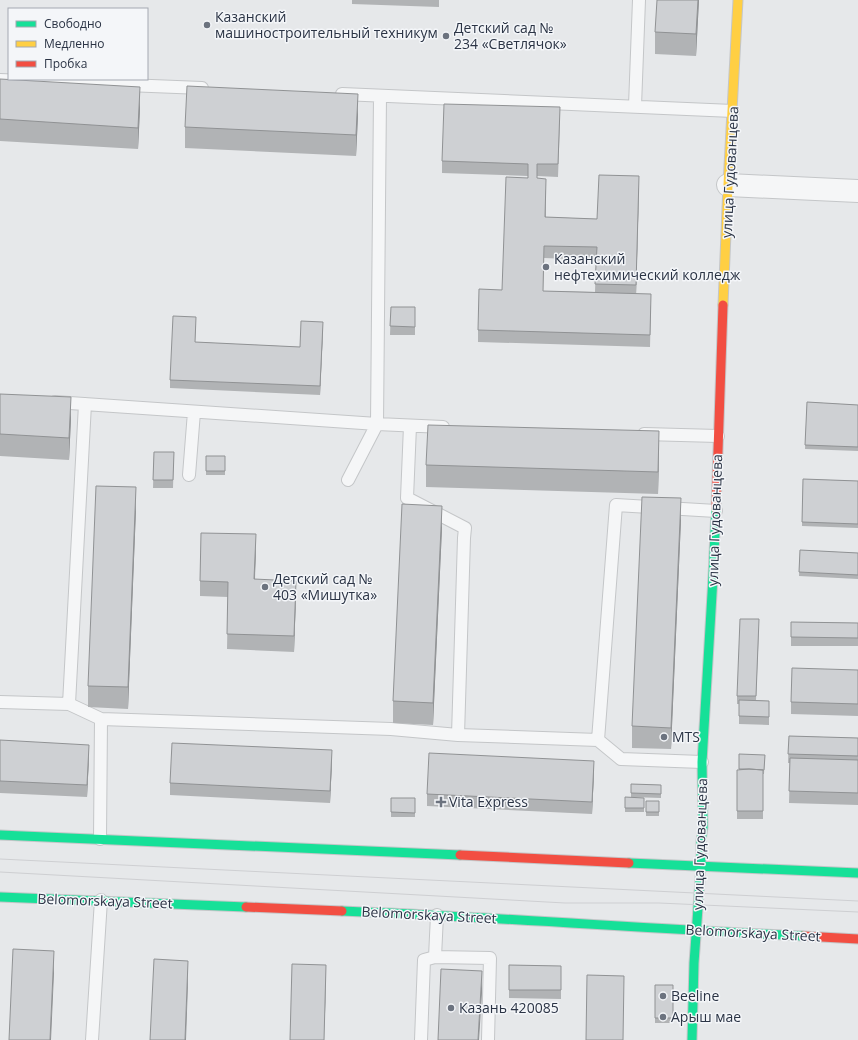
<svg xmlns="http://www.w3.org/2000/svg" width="858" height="1040" font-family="'Open Sans',sans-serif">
  <rect width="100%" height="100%" fill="#e6e8ea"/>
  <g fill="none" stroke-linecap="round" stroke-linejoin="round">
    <defs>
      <path id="lane" d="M0 80 202 88
        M342 94 733 111
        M635 106 639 0
        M55 402 377 424 443 427
        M410 426 407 498 465 528 464 538 458 735
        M644 434 718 436
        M189 475 194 412
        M348 480 377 424 380 96
        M0 702 69 704 101 719 391 729 458 735 598 740 621 759 702 762
        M69 704 85 404
        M598 740 616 505 716 511
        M100 839 101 719
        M437 915 435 957 490 958 488 1040
        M92 1040 101 900
        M421 1040 424 960 435 957"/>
      <path id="street" d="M728 185 858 191"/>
      <path id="fast" d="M0 835 460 855
        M629 863 858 873
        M0 897 246 907
        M342 911C496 917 649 929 803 936
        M692 1040 694 963 701 866V841L703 827 702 762 713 577 716 509"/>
      <path id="slow" d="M723 305 728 185 738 0"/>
      <path id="jam" d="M716 509 723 305
        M460 855 629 863
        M246 907 342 911
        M803 936 858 939"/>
    </defs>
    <use href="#lane" stroke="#c4c6c8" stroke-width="14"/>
    <use href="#street" stroke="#c4c6c8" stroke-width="24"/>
    <use href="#fast" stroke="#c4c6c8" stroke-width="11"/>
    <use href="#slow" stroke="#c4c6c8" stroke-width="11"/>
    <use href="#jam" stroke="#c4c6c8" stroke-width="11"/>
    <use href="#lane" stroke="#f5f6f7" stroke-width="12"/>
    <use href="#street" stroke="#f5f6f7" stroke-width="22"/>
    <use href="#fast" stroke="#16e098" stroke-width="9"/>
    <use href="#slow" stroke="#ffcf43" stroke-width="9"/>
    <use href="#jam" stroke="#f24e42" stroke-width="9"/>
    <path stroke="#cecfd2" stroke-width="1" d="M0 859 858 901
      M0 872 565 903H659L858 912"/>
  </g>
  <path fill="#b1b3b5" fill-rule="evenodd" d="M352 0H439V7L352 4Z
    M699 0 696 56 655 54V32Z
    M0 79 140 109 138 149 0 141Z
    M358 116 356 156 185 148V127Z
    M560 120 558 177 537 176V178L546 191V217L597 219 639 188 636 293 651 306 650 347 478 342V330L502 290 528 176 442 173V161ZM544 258 596 260 595 292 543 291Z
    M391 307H415V335H390Z
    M196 325 195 342 300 347 323 330 320 395 170 388V380Z
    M0 394 71 419 69 460 0 456Z
    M807 402 858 405V451L805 449Z
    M154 452H174L173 488H153Z
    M659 453 658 494 426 487V465Z
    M206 456H225V475H206Z
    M803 479 858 481V528L802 526Z
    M136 509 128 709 88 707V686Z
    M681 520 671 749 632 748V726Z
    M442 528 433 725 393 723V701Z
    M256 550 255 579 296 596 294 652 227 649 228 597 200 596V581Z
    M800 550 858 553V579L799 576Z
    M791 622 858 623V646H791Z
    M759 628 756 700 769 701V725L739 724V704H737V696Z
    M858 670V716L791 714V702Z
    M789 736 858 738V805L789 803 790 763H788Z
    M0 740 89 757 87 797 0 793Z
    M765 755 764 774H763V819H737V770H739Z
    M332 762 330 803 170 795V783Z
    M594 773 592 814 427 806V794Z
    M631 784 661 785V798L631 797Z
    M625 797 644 798V812H625Z
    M391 798H415V817H391Z
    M646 801H659V816H646Z
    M509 965 561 966V999L509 998Z
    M655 985H673V1023H655Z"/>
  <path fill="#909294" d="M698 0H699L696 56V34Z
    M140 87V109L138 149V128Z
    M358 94V116L356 156V135Z
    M639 176V188L636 297V285Z
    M323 322V330L320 395V386Z
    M71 397V419L69 460V438Z
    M659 431V453L658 494V472Z
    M136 487V509L128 709V687Z
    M681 498V520L671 749V728Z
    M442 506V528L433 725V703Z
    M256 534V550L254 595V579Z
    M296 581V596L294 652V636Z
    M89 745V757L87 797V785Z
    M332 750V762L330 803V791Z
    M594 761V773L592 814V802Z
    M54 951V973L51 1040H50Z
    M188 961V983L186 1040H185Z
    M326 965V987L324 1040Z
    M482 971V993L479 1040H478Z"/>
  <path fill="#ced0d3" stroke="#909294" d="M657 0H698L696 34 655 32Z
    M0 79 140 87 138 128 0 119Z
    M187 86 358 94 356 135 185 127Z
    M444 104 560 107 558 164H537V178L546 179 545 217 597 219 599 175 639 176 636 285 595 284 597 247 544 246 543 291 651 294 650 335 478 330 479 289 502 290 506 177 528 178V164L442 161Z
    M391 307H415V327L390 326Z
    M173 316 196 317 195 342 300 347 301 321 323 322 320 386 170 380Z
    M0 394 71 397 69 438 0 434Z
    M807 402 858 405V447L805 445Z
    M428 425 659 431 658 472 426 465Z
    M154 452H174L173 480H153Z
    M206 456H225V471H206Z
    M803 479 858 481V524L802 522Z
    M96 486 136 487 128 687 88 686Z
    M642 497 681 498 671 728 632 726Z
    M402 504 442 506 433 703 393 701Z
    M201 533 256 534 254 579 296 581 294 636 227 634 228 582 200 581Z
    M800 550 858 553V575L799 572Z
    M740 619H759L756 696H737Z
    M791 622 858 623V638L791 637Z
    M792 668 858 670V704L791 702Z
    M739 700 769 701V717L739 716Z
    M789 736 858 738V756L788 754Z
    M0 740 89 745 87 785 0 781Z
    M172 743 332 750 330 791 170 783Z
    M429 753 594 761 592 802 427 794Z
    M739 754 765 755 764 770 749 769H739Z
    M790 758 858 760V793L789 791Z
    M749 769 763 770V811H737V770Z
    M631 784 661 785V794L631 793Z
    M625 797 644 798V808H625Z
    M391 798H415V813L391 812Z
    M646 801H659V812H646Z
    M13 949 54 951 50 1040H9Z
    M154 959 188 961 185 1040H150Z
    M292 964 326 965 324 1040H290Z
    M509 965 561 966V990H509Z
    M441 969 482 971 478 1040H438Z
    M587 975 624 976 623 1040H586Z
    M655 985H673V1018H655Z"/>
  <g fill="#6c737f" stroke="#f4f6f9" stroke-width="1.5">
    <circle cx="207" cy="25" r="4"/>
    <circle cx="446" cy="36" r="4"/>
    <circle cx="546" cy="267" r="4"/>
    <circle cx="265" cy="587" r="4"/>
    <circle cx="664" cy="737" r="4"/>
    <path d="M439 796h4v4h4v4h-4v4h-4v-4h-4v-4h4z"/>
    <circle cx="663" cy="996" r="4"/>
    <circle cx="451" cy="1008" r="4"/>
    <circle cx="663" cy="1017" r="4"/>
  </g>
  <g text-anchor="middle" stroke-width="3" stroke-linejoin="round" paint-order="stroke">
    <g font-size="14" fill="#2b3445" stroke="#f4f6f9" text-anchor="start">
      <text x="215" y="22">Казанский<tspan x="215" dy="16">машиностроительный техникум</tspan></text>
      <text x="454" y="33">Детский сад №<tspan x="454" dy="16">234 «Светлячок»</tspan></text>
      <text x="554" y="264">Казанский<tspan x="554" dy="16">нефтехимический колледж</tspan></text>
      <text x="273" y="584">Детский сад №<tspan x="273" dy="16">403 «Мишутка»</tspan></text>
      <text x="672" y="742">MTS</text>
      <text x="449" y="807">Vita Express</text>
      <text x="671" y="1001">Beeline</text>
      <text x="459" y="1013">Казань 420085</text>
      <text x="671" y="1022">Арыш мае</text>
    </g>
    <g font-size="14" fill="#2b3445" stroke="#f4f6f9">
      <text transform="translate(730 172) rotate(-87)" y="5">улица Гудованцева</text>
      <text transform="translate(715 520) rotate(-88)" y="5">улица Гудованцева</text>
      <text transform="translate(700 844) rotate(-88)" y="5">улица Гудованцева</text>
      <text transform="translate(105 901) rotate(2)" y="5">Belomorskaya Street</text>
      <text transform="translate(429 915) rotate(3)" y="5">Belomorskaya Street</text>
      <text transform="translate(753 933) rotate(3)" y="5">Belomorskaya Street</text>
    </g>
  </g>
  <rect x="8" y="8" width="140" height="72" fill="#f4f6f9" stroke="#a4a8b1"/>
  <rect x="16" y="21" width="20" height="6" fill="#16e098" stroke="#a4a8b1"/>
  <text x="44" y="28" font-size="12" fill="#2b3445">Свободно</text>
  <rect x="16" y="41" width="20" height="6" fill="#ffcf43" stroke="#a4a8b1"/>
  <text x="44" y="48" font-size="12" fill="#2b3445">Медленно</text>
  <rect x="16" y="61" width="20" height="6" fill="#f24e42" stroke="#a4a8b1"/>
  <text x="44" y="68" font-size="12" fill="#2b3445">Пробка</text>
</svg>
